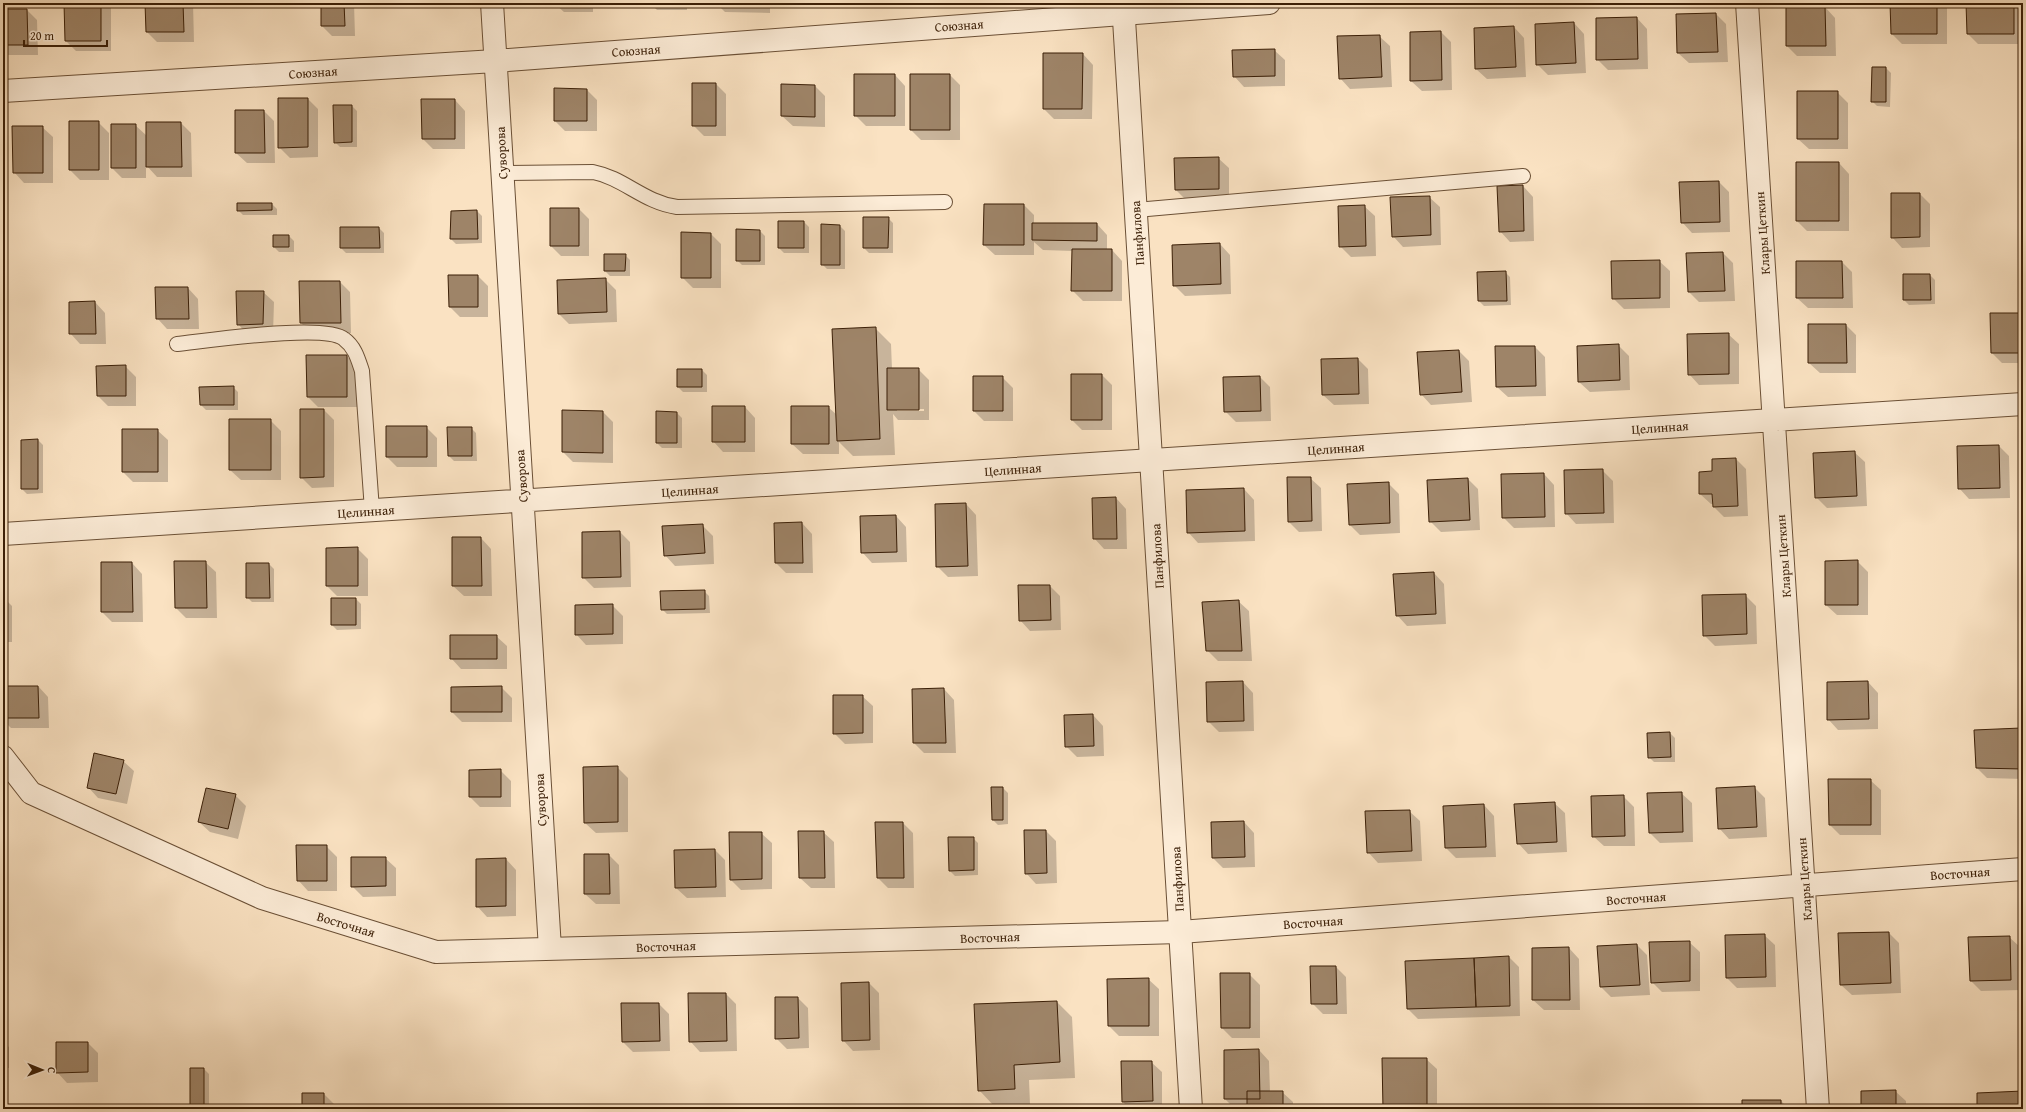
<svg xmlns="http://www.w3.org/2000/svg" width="2026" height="1112" font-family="'Gentium Book Plus',serif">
  <rect width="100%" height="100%" fill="#fae2c2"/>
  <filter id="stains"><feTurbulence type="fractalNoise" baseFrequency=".005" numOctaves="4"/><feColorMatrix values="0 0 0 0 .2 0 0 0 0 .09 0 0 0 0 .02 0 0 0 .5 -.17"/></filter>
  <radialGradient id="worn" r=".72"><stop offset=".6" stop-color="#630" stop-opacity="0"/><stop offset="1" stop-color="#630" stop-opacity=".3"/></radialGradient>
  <path fill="#0003" fill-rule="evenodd" d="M65 3H111V51H76L66 41Z
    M146 3H193L194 42H157L147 32Z
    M322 3H354L355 36H332L322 26Z
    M554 3H593V12H564Z
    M650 3H687V10H657Z
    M716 3H770V13L725 12Z
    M1891 3H1942L1947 8V44H1902L1892 34Z
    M1967 3H2023V44H1978L1968 34Z
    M1825 7 1835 18 1836 56H1797L1787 46Z
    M3 10H27L37 20 38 55H3Z
    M1716 14 1726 24 1728 62 1689 63 1678 53Z
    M1637 18 1647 29 1648 69 1608 70 1597 59Z
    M1574 23 1584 34 1586 73 1548 75 1537 64Z
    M1514 27 1524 38 1526 77 1487 79 1476 69Z
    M1441 32 1451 42 1452 90 1422 91 1411 81Z
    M1379 36 1390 46 1392 87 1350 89 1340 78Z
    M1274 50 1285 60V86L1244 87 1234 76Z
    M1083 54 1093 65 1092 119H1054L1044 109Z
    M1886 68 1891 73 1890 107 1877 106 1872 101Z
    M895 75 905 86V126H866L855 115Z
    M950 75 960 85V140H921L911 130Z
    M716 84 726 94V136H704L693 125Z
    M782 85 815 86 825 96V127L793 126 782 116Z
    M587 90 597 100V131H565L555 121Z
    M1837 92 1848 103V149H1809L1798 139Z
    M307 98 318 109V157L290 158 279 147Z
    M455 100 465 111V149H433L423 139Z
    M352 106 357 111V147H340L335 142Z
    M236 111H264L274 121 275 163H247L236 153Z
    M70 122H98L109 133V180H80L70 170Z
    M181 123 191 133 192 177H157L146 165V178H122L112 168 135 125 147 136Z
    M42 127 53 137V183H24L14 172Z
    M1218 158 1229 168V199L1186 200 1176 190Z
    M1839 163 1849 174V231H1807L1797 221Z
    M1719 182 1729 192 1730 232 1692 233 1682 222Z
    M1523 186 1533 197 1534 241 1510 242 1500 231Z
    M1920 194 1930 204V247L1902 248 1892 237Z
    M1429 197 1440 207 1441 245 1403 247 1393 236Z
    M272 204 277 209V215H243L238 210Z
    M1024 205 1034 215V224H1097L1107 235V250H1112L1122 261V301H1083L1072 290 1073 251 1043 250 1034 242V255H995L984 245Z
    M1364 206 1375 216 1376 256 1351 257 1340 246Z
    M579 209 589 219V256H561L551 246Z
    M477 211 482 216V243L456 244 451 239Z
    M888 218 893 223V253H869L864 248Z
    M804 222 809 227V253H784L779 248Z
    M840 226 845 231V269H827L822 264Z
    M379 228 384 233V253H346L341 248Z
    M760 231 765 236V265H742L737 260Z
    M711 234 721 244V288H693L682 277Z
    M289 236 294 241V252H279L274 247Z
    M1220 244 1230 255 1231 294 1185 296 1174 285Z
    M1723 253 1733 263 1735 301 1699 302 1689 292Z
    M625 255 630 260V276H610L605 271Z
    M1659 261 1670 271V308L1624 309 1613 298Z
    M1842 262 1852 272 1853 308H1808L1797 298Z
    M1505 272 1510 277 1511 305 1484 306 1479 301Z
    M1930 275 1935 280V304L1909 305 1904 300Z
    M478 276 488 286V317H460L450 307Z
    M605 279 616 290 617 322 569 324 559 314Z
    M340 282 350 292 351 333H311L301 323Z
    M188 288 198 299 199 329H167L157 318Z
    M263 292 274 302 273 334 248 335 238 324Z
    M95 302 105 313 106 344H80L70 333Z
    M2023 314V363H2002L1992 353Z
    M1846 325 1856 335V373H1820L1809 363Z
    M875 328 891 344 892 369H918L929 380V420H898L893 414 895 455 853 456 839 442V454H803L792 444 828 407 837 415ZM897 409H924V411H897Z
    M1728 334 1739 344V384L1699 385 1689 374Z
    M1618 345 1629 356 1630 390 1590 392 1579 382 1578 347Z
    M1496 347H1535L1545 357 1546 396 1508 397 1497 387Z
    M1459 351 1469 361 1472 402 1431 405 1421 394 1418 353Z
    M347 356 357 366V407H318L308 397Z
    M1358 359 1368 369 1369 404 1334 405 1323 395Z
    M125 366 136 377V406H108L98 396Z
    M702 370 707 375V392H683L678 387Z
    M1102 375 1112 385V430H1082L1072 420Z
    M1002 377 1013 388V421H984L974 411Z
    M1260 377 1270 387 1271 421 1236 422 1225 411Z
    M233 387 238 392V410H206L201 405Z
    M745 407 755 418V452H723L713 441Z
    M324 410 334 420V487L312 488 301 477Z
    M563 411 603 412 613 422V463L573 462 563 452Z
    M677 413 682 418V448H662L657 443Z
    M270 420 281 431V480H241L230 470Z
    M426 427 437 438V467H397L387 457Z
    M471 428 476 433 477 461H454L449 456Z
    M157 430 168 440V482H133L123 472Z
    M38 440 43 445V493L27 494 22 489Z
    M1999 446 2009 456 2010 498 1969 499 1959 488Z
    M1854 452 1865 462 1867 506 1827 508 1816 497Z
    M1736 459 1746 469 1748 516 1724 517 1714 507V504H1711L1700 494 1713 472Z
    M1602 470 1613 481 1614 523 1576 524 1566 513Z
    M3 472 6 476 7 504H3Z
    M1544 474 1554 485 1555 527 1514 528 1503 517Z
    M1310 478 1321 488 1322 531 1299 532 1289 522Z
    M1468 479 1478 489 1480 530 1441 532 1430 521Z
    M1388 483 1399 494 1400 533 1360 535 1350 525Z
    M1244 489 1254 500 1255 541 1198 543 1188 532Z
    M1116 498 1126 509 1127 549H1104L1094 538Z
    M966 504 976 515 978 576 948 577 937 566Z
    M896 516 906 527 907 562 872 563 862 552Z
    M802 523 812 534 813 573H786L776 563Z
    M702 525 713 536 714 564 675 566 665 555Z
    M620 532 630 542 631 587 594 588 583 577Z
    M481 538 491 549 492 596H464L453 586Z
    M357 548 368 559V596H337L327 586Z
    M1857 561 1868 572V615H1837L1826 605Z
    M205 562 216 572 217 618H186L176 608Z
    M132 563 142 574 143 622H112L102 612Z
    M247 564H269L274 569V602H252L247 597Z
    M1434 573 1444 584 1446 624 1407 626 1397 615Z
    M1050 586 1060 596 1061 630 1030 631 1020 620Z
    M704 591 709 596 710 613 667 614 662 609Z
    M1745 595 1756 606 1757 644 1715 646 1704 635Z
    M356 599 361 604V629L337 630 332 625Z
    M3 601H7L12 606V642H3Z
    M1238 601 1249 611 1252 661H1218L1207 650Z
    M612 605 623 616V644L586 645 576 634Z
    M496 636 507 646V669H461L451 658Z
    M1243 682 1253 693 1254 731 1219 732 1208 721Z
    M1868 682 1878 693V729L1838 730 1828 719Z
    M38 686 48 697 49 728H11L3 720V687Z
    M501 687 512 698V722H462L452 712Z
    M944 689 954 700 956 753H924L914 743 913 690Z
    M862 696 873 706V743L845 744 834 733Z
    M1093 715 1103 726 1104 756 1077 757 1066 746Z
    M2020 729 2023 732V779L1987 778 1977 768Z
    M1670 733 1675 738V762H1654L1649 757Z
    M123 761 134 771 127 804 98 798 88 787Z
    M617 767 628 778V832L596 833 585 823Z
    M500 770 511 781V807H480L470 797Z
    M1870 780 1881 790V835H1840L1830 825Z
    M1003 788 1008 793V824L998 825 993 820Z
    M1755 788 1765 798 1767 837 1729 839 1719 828Z
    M1681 793 1692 803 1693 842 1660 843 1650 833Z
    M235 795 246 806 238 839 210 832 199 822Z
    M1623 796 1634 807 1635 846H1604L1593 836Z
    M1554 803 1565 813 1567 852 1528 854 1518 843Z
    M1484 805 1494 816 1496 857 1456 858 1446 848Z
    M1409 811 1420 821 1422 861 1378 863 1368 852Z
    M1244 822 1254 833 1255 867 1223 868 1213 858 1212 823Z
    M876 823H903L913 833 914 888H888L878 878Z
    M1046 831 1056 841 1057 883 1036 884 1026 873Z
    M823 832 834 842 835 888H811L800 878Z
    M761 833 772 843V889L741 890 731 880Z
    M973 838 978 843V875L955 876 950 871Z
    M326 846 337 857V891H308L298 880Z
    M715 850 725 860 726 897 687 898 676 888Z
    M609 855 619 865 620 904H596L585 894Z
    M385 858 396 868V896L363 897 352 886Z
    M506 859 516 870V916L487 917 477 906Z
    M1889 933 1899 943 1901 993 1852 995 1841 985Z
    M1764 935 1775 945 1776 987 1737 988 1727 978Z
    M2009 937 2020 947 2021 990 1981 991 1971 981Z
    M1689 942 1700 952V991L1662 992 1652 982Z
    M1637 945 1647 955 1650 995 1611 997 1601 987 1598 947Z
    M1569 948 1579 959 1580 1010H1544L1533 1000Z
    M1509 957 1519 967 1520 1016 1418 1019 1408 1009 1406 962Z
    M1336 967 1346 977 1347 1014H1323L1312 1003Z
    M1249 974 1260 985V1038H1232L1222 1028Z
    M1148 979 1159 989V1036H1119L1109 1026Z
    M869 983 879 993 880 1050 853 1051 843 1040Z
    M726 994 736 1004 737 1051 700 1052 690 1041Z
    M798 998 808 1008 809 1048 787 1049 776 1038Z
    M1057 1002 1072 1017 1075 1078 1029 1080 1030 1104 994 1106 979 1090Z
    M659 1004 669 1014 670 1051 633 1052 623 1042Z
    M3 1042 9 1047V1068H3Z
    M88 1043 98 1053V1082L67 1083 57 1072Z
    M1259 1050 1269 1061 1270 1092H1282L1293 1102V1109H1235L1225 1099V1051Z
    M1426 1059 1437 1069V1109H1384Z
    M1151 1062 1162 1072V1109H1130L1123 1102Z
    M204 1069 209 1074V1109H196L191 1104Z
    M1895 1091 1906 1101V1109H1862Z
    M324 1094 334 1104V1109H303Z
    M1781 1101 1789 1109H1743Z"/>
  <path fill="#9e8468" stroke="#3b1f07" d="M64 3H101V41H65Z
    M145 3H183L184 32H146Z
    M321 3H344L345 26H321Z
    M1890 3H1937V34H1891Z
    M1966 3H2014V34H1967Z
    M1786 6H1825L1826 46H1786Z
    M3 9H27L28 45H3Z
    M1716 13 1718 52 1677 53 1676 14Z
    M1637 17 1638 59 1596 60V18Z
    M1574 22 1576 63 1536 65 1535 24Z
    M1514 26 1516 67 1475 69 1474 28Z
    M1441 31 1442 80 1410 81V32Z
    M1380 35 1382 77 1339 79 1337 36Z
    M1275 49V76L1233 77 1232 50Z
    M1043 53H1083L1082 109H1043Z
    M1872 67H1886V102H1871Z
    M854 74H895V116H854Z
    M910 74H950V130H910Z
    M692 83H716V126H692Z
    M781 84 815 85V117L781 116Z
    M554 88 587 89V121H554Z
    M1797 91H1838V139H1797Z
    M278 98H308V147L278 148Z
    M421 99H455V139H422Z
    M333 105H352V142L334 143Z
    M235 110H264L265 153H235Z
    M69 121H99V170H69Z
    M146 122H181L182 167H146Z
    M111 124H136V168H111Z
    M12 126H43V173H13Z
    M1219 157V189L1175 190 1174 158Z
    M1796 162H1839V221H1796Z
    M1719 181 1720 222 1681 223 1679 182Z
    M1523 185 1524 231 1499 232 1497 186Z
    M1891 193H1920V237L1891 238Z
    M1430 196 1431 235 1392 237 1390 197Z
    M237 203H272V210L237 211Z
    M984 204H1024V245H983Z
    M1365 205 1366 246 1339 247 1338 206Z
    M550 208H579V246H550Z
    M477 210 478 239H450L451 211Z
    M863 217H889L888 248H863Z
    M778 221H804V248H778Z
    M1032 223H1097V241L1032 240Z
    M821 224 840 225V265H821Z
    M340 227H379L380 248H340Z
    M736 229 760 230V261H736Z
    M681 232 711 233V278H681Z
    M273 235H289V247H273Z
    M1220 243 1221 284 1173 286 1172 245Z
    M1072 249H1112V291H1071Z
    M1723 252 1725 291 1688 292 1686 253Z
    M604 254H626L625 271H604Z
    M1660 260V298L1612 299 1611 261Z
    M1796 261H1842L1843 298H1796Z
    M1506 271 1507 301H1478L1477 272Z
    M1903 274H1930L1931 300H1903Z
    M448 275H478V307H449Z
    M606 278 607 312 558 314 557 280Z
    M299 281H340L341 323H300Z
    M155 287H188L189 319H156Z
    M236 291H264L263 324 237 325Z
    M95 301 96 334H69V302Z
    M1990 313H2023V353H1991Z
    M1808 324H1846L1847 363H1808Z
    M876 327 880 439 837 441 832 329Z
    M1729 333V374L1688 375 1687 334Z
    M1619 344 1620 380 1578 382 1577 346Z
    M1495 346H1535L1536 386 1496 387Z
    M1459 350 1462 392 1420 395 1417 352Z
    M306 355H347V397H307Z
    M1358 358 1359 394 1322 395 1321 359Z
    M126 365V396H97L96 366Z
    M887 368H919V410H887Z
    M677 369H702V387H677Z
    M1071 374H1102V420H1071Z
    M973 376H1003V411H973Z
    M1260 376 1261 411 1224 412 1223 377Z
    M234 386V405H200L199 387Z
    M712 406H745V442H712Z
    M791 406H829V444H791Z
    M300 409H324V477L300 478Z
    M562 410 603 411V453L562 452Z
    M656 411 677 412V443H656Z
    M229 419H271V470H229Z
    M386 426H427V457H386Z
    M447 427H472V456H448Z
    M122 429H158V472H122Z
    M38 439V489H21V440Z
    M1999 445 2000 488 1958 489 1957 446Z
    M1855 451 1857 496 1815 498 1813 453Z
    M1736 458 1738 506 1713 507 1712 494H1699V472L1712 471V459Z
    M1603 469 1604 513 1565 514 1564 470Z
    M1544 473 1545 517 1502 518 1501 474Z
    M1287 477H1311L1312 521 1288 522Z
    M1468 478 1470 520 1429 522 1427 480Z
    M1389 482 1390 523 1349 525 1347 484Z
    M1244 488 1245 531 1187 533 1186 490Z
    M1116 497 1117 539H1093L1092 498Z
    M966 503 968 566 936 567 935 504Z
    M2022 504H2023V544H2022Z
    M896 515 897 552 861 553 860 516Z
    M802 522 803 563H775L774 523Z
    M703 524 705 553 664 556 662 526Z
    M620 531 621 577 582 578V532Z
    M452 537H481L482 586H452Z
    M358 547V586H326V548Z
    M1858 560V605H1825V561Z
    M174 561H206L207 608H175Z
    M101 562H132L133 612H101Z
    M246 563H269L270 598H246Z
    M1434 572 1436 614 1396 616 1393 574Z
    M1018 585H1050L1051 620 1019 621Z
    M705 590V609L661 610 660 591Z
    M1746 594 1747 634 1703 636 1702 595Z
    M331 598H356V625H331Z
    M3 600H7V637H3Z
    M1239 600 1242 651H1206L1202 602Z
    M613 604V634L575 635V605Z
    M450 635H497V659H450Z
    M1243 681 1244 721 1207 722 1206 682Z
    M1868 681 1869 719 1827 720V682Z
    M3 686H38L39 718H3Z
    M502 686V712H451V687Z
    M944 688 946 743H913L912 689Z
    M833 695H863V733L833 734Z
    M1093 714 1094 746 1065 747 1064 715Z
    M2021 728 2023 769 1976 768 1974 730Z
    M1670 732 1671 757 1648 758 1647 733Z
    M94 753 124 760 116 794 87 788Z
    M618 766V822L584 823 583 767Z
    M501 769V797H469V770Z
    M1828 779H1871V825H1829Z
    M1755 786 1757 827 1718 829 1716 788Z
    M991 787H1003V820H992Z
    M206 788 236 794 228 829 198 822Z
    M1682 792 1683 832 1649 833 1647 793Z
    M1624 795 1625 836 1592 837 1591 796Z
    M1555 802 1557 842 1517 844 1514 804Z
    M1484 804 1486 847 1445 848 1443 806Z
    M1410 810 1412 851 1367 853 1365 811Z
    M1244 821 1245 857 1212 858 1211 822Z
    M875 822H903L904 878H877Z
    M1024 830H1046L1047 873 1025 874Z
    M798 831H824L825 878H799Z
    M729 832H762V879L730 880Z
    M948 837H974V870L949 871Z
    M296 845H327V881H297Z
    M715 849 716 887 675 888 674 850Z
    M584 854H609L610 894H584Z
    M351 857H386V886L351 887Z
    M506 858V906L476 907V859Z
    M1889 932 1891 983 1840 985 1838 933Z
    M1765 934 1766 977 1726 978 1725 935Z
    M2010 936 2011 980 1970 981 1968 937Z
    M1690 941V981L1651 983 1649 942Z
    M1637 944 1640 985 1600 987 1597 946Z
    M1569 947 1570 1000H1532V948Z
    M1509 956 1510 1006 1476 1007 1474 958Z
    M1474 958 1476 1007 1407 1009 1405 961Z
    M1310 966H1336L1337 1004H1311Z
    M1220 973H1250V1028H1221Z
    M1149 978V1026H1108L1107 979Z
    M869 982 870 1040 842 1041 841 983Z
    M688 993H726L727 1041 689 1042Z
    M775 997H798L799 1038 775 1039Z
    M1057 1001 1060 1062 1014 1065 1015 1089 978 1091 974 1004Z
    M621 1003H659L660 1041 622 1042Z
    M3 1041H5V1063H3Z
    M56 1042H88V1072L56 1073Z
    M1259 1049 1260 1099H1224V1050Z
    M1382 1058H1427V1109H1383Z
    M1121 1061H1152L1153 1101 1122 1102Z
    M190 1068H204V1105H190Z
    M1896 1090V1109H1861V1091Z
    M1247 1091H1283V1109H1247Z
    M2023 1091V1109H1977V1093Z
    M302 1093H324V1109H302Z
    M1742 1100H1781V1109H1742Z"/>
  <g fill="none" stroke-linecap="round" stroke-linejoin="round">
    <defs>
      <path id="service" d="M502 173 593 172C624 178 643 202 677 207L945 202
        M1136 210 1523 176
        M177 344C206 341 325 323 344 339 355 347 358 359 362 371L372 510"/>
      <path id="minor" d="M492 3 550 949
        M1747 3 1818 1109
        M3 91 495 61 1269 3
        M3 534 2023 404
        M3 757 31 793 262 898 436 952 1180 932 2023 869"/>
      <path id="tertiary" d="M1123 3 1191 1109"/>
    </defs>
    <use href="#service" stroke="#6b5036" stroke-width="16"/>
    <use href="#minor" stroke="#6b5036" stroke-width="24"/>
    <use href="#tertiary" stroke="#6b5036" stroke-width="24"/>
    <use href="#service" stroke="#fcecd7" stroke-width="14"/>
    <use href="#minor" stroke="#fcecd7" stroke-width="22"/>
    <use href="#tertiary" stroke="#fcecd7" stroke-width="22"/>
  </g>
  <g text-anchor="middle" stroke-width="3.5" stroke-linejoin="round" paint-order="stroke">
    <g font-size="13" fill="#3b1f07" stroke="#fcecd7">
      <text transform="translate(959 25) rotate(-4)" y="5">Союзная</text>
      <text transform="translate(636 50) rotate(-4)" y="5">Союзная</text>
      <text transform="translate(313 72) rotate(-4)" y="5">Союзная</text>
      <text transform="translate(501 153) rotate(-93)" y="5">Суворова</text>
      <text transform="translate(1137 233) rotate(-94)" y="5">Панфилова</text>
      <text transform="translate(1762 233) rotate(-94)" y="5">Клары Цеткин</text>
      <text transform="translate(1660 427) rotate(-4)" y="5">Целинная</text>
      <text transform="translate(1336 448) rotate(-4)" y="5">Целинная</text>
      <text transform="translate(1013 469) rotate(-4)" y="5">Целинная</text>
      <text transform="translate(521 476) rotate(-94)" y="5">Суворова</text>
      <text transform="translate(690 490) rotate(-4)" y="5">Целинная</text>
      <text transform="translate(366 511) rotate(-4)" y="5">Целинная</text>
      <text transform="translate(1157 556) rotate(-93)" y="5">Панфилова</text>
      <text transform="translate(1783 556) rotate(-94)" y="5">Клары Цеткин</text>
      <text transform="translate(540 800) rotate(-93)" y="5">Суворова</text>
      <text transform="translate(1960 873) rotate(-4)" y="5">Восточная</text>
      <text transform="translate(1177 879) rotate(-93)" y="5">Панфилова</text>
      <text transform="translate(1804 879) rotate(-94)" y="5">Клары Цеткин</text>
      <text transform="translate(1636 898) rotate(-4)" y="5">Восточная</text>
      <text transform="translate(1313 922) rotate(-4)" y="5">Восточная</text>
      <text transform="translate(346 924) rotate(17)" y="5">Восточная</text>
      <text transform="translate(990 937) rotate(-2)" y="5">Восточная</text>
      <text transform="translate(666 946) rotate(-2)" y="5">Восточная</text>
    </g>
  </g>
  <rect width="2026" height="1112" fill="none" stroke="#fae2c2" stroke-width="16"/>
  <rect x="4" y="4" width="2018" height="1104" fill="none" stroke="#3b1f07" stroke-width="2"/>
  <rect x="8" y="8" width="2010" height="1096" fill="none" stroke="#3b1f07"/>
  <g transform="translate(42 1070) rotate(91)" stroke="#fcecd7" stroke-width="3" paint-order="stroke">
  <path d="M0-3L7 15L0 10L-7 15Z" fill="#3b1f07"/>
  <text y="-6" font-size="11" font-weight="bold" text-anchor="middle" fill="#3b1f07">С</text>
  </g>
  <path d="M24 40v6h83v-6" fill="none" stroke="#3b1f07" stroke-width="2"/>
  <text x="30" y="40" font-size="12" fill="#3b1f07" stroke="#fcecd7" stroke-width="3" paint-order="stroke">20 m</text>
  <rect width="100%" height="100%" filter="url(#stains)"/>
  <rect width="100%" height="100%" fill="url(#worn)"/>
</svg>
